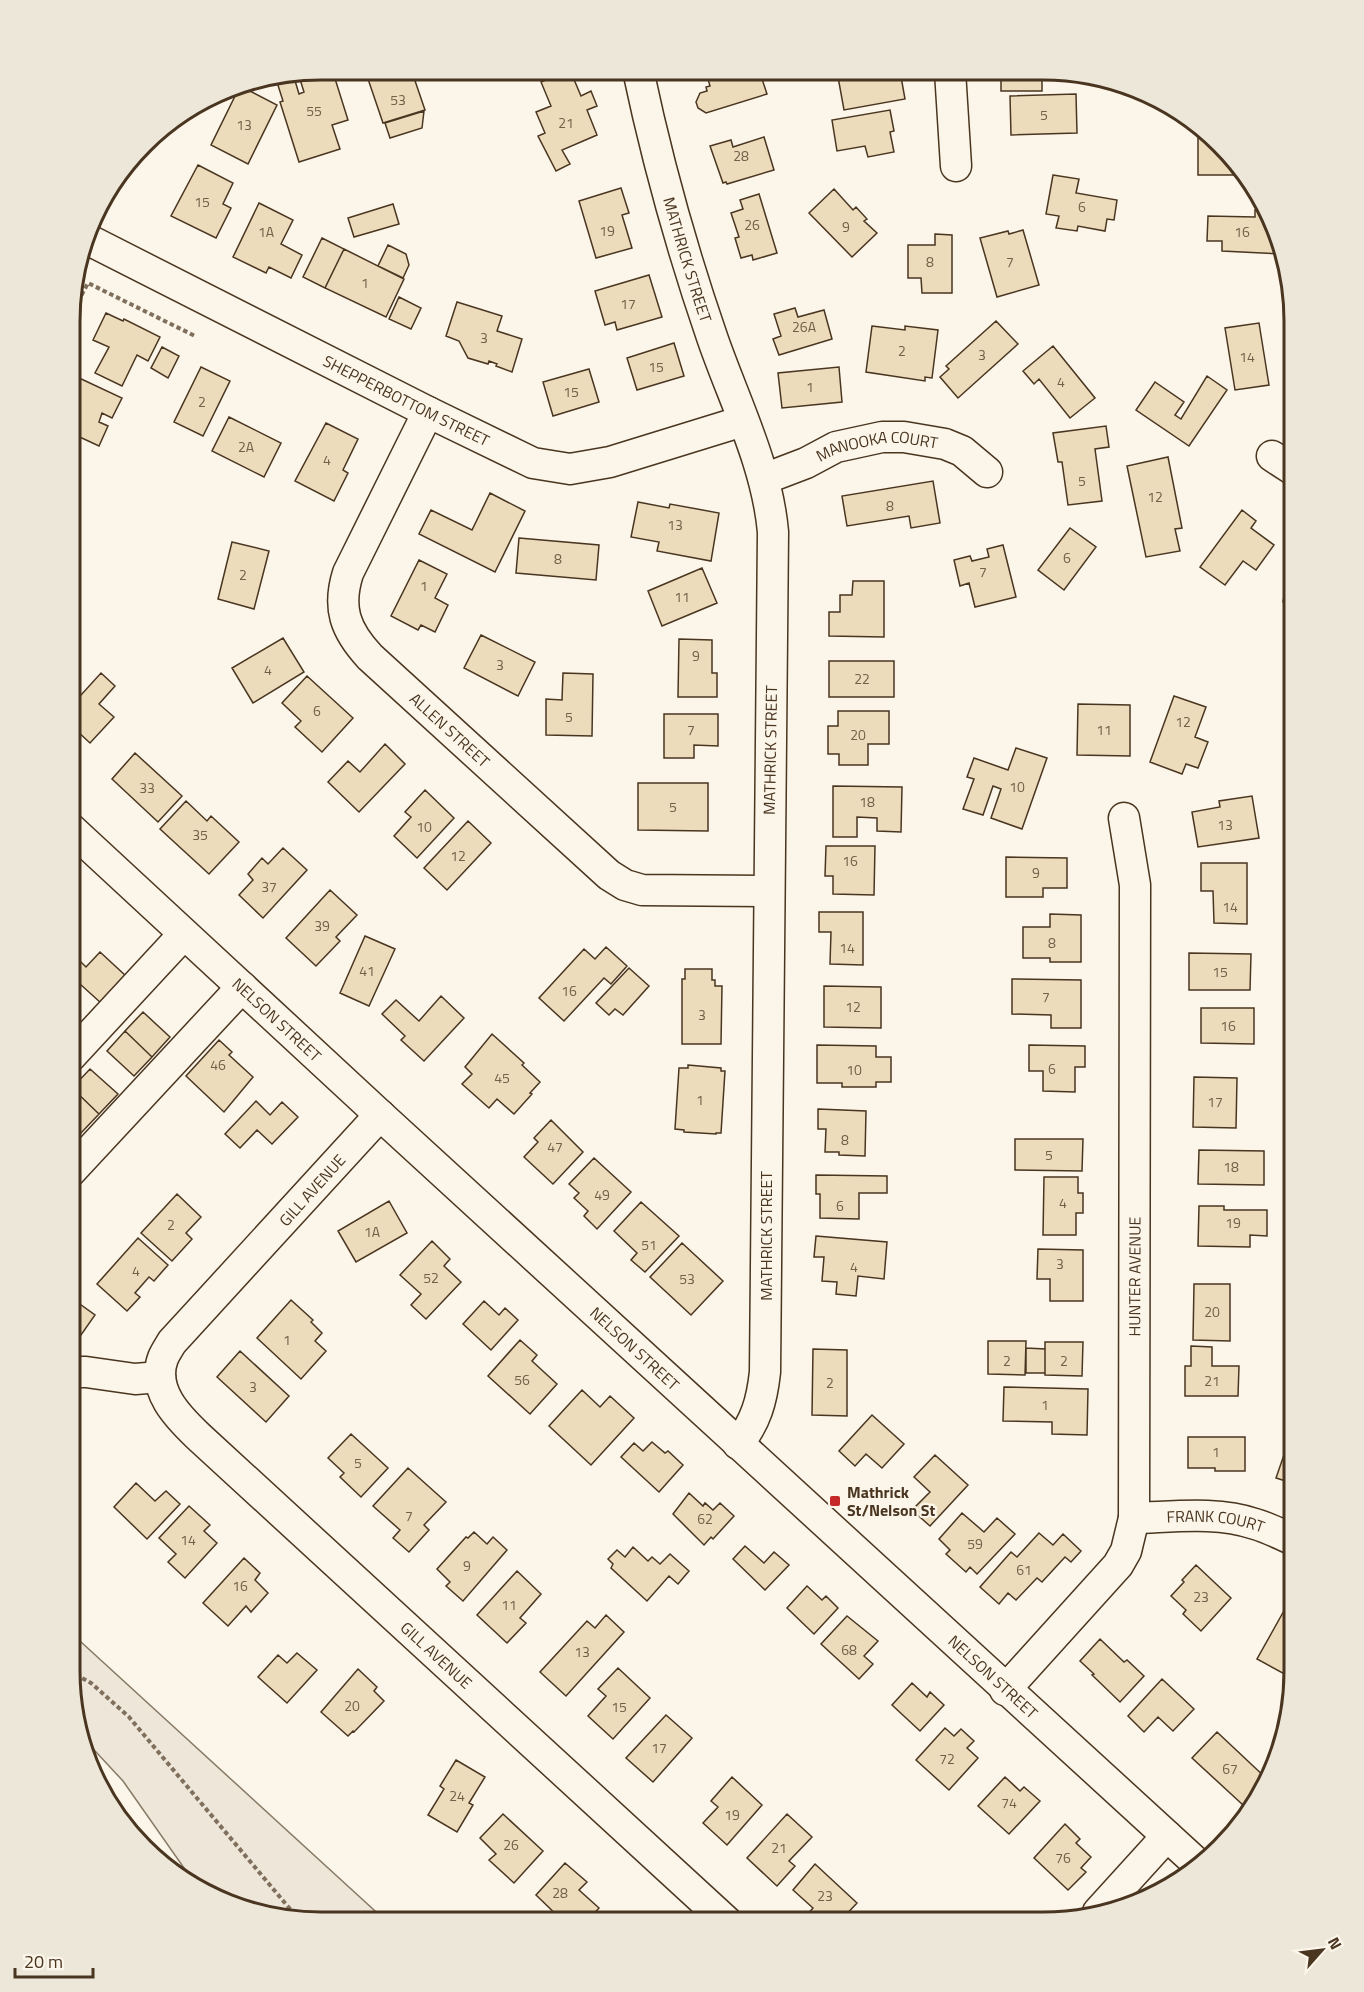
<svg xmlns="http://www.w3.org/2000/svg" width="1364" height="1992" font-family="'Titillium Web',sans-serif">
  <rect width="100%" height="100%" fill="#fbf6e9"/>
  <path fill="#ede6d9" stroke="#887966" stroke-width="1.5" d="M69 1631 386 1921H288L225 1904 198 1888 123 1781 82 1737 69 1671Z"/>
  <path fill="#ecdcbc" stroke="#4a3520" stroke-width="1.5" d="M320 69H332L348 120 332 125 340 149 299 162 280 102 283 101 276 79 293 74 299 94 304 92 298 73Z
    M390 69H411L425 110 383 123 367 76Z
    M570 70 581 96 591 91 597 106 587 110 597 135 562 150 570 164 556 171 538 136 545 133 536 112 551 106 541 82Z
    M737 70H759L767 94 706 113 698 108 696 102 700 93 707 91 706 87 710 86 708 79Z
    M867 71H900L905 99 844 110 838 77Z
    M1009 71H1053V77L1042 78V91H1001V77H1009Z
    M240 86 277 105 248 164 211 145Z
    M1076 94 1077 133 1011 135 1010 96Z
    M890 110 894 131 890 132 894 152 868 157 865 146 837 151 832 120Z
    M424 111 422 128 390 138 385 123Z
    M1198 136H1211L1243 167 1247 175H1198Z
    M764 137 774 170 727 184 726 182 723 183 710 146 731 140 733 147Z
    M198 165 233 183 223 204 231 208 216 238 171 216Z
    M1053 175 1079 179 1076 193 1117 200 1114 220 1107 219 1105 231 1078 226 1077 231 1056 228 1059 216 1046 214Z
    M621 188 629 213 622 215 632 248 596 258 579 201Z
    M834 189 853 210 856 207 867 219 864 221 877 233 852 257 809 213Z
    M759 194 777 253 753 260 752 255 741 258 735 238 739 237 731 213 743 209 740 200Z
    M259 203 293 220 281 244 302 255 291 278 269 267 266 273 233 257Z
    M393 204 399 224 354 237 348 218Z
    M1255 210 1268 211 1276 224 1282 254 1222 251V241H1207L1208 216 1255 217Z
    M1023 230 1039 285 997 297 980 238 1008 231 1009 234Z
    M935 234 952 235V293H922L921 278H908V245H935Z
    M322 238 344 249 325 288 303 277Z
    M388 245 406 254 409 265 403 278 378 266Z
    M344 249 404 279 386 317 325 288Z
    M649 275 662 317 617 330 615 322 605 325 595 291Z
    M399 297 421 308 411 329 389 319Z
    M457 302 502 316 497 331 522 339 512 372 496 366 497 364 489 361 488 364 468 358 459 341 446 336Z
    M795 308 798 317 824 310 832 339 779 355 773 339 781 336 774 314Z
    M106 313 123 321 124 319 160 337 148 361 137 355 122 386 95 373 109 347 93 340Z
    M996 321 1018 344 958 398 940 377 949 369 946 366Z
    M1259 323 1269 385 1235 390 1225 328Z
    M872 326 905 330V326L938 330 932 378 925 377V381L866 372Z
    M674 343 684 376 637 390 627 358Z
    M1053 346 1095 398 1070 418 1039 379 1034 384 1023 371Z
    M162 347 179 356 168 378 151 368Z
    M201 367 230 381 203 436 174 422Z
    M839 367 842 402 782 408 778 373Z
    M589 369 599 402 553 416 543 382Z
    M1207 376 1227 390 1189 446 1136 410 1155 382 1184 402 1175 415 1181 419Z
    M77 377 122 398 112 418 102 413 99 422 108 426 99 446 71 433V385L74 386Z
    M229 417 281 443 264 477 212 451Z
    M326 423 358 439 343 470 348 473 334 501 295 481Z
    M1106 426 1109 447 1095 449 1102 501 1068 505 1062 462H1058L1053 433Z
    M1168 457 1182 528 1175 529 1180 551 1146 557 1127 466Z
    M933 481 940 523 911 528 909 516 847 526 842 496Z
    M490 493 525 511 495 572 419 534 431 510 472 530Z
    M638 502 669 508 670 504 719 513 711 561 657 551 659 542 631 537Z
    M1242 510 1256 521 1251 528 1274 545 1256 570 1243 561 1225 585 1200 567Z
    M1070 528 1096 547 1064 590 1038 570Z
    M1295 535V604L1283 602Z
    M519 538 599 545 596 580 516 573Z
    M232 542 269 551 254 609 218 599Z
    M1003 545 1016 597 975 607 969 583 960 586 954 560 970 556 972 561 989 557 987 549Z
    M419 560 447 574 435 598 448 605 435 632 421 625 418 630 391 616Z
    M702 568 717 603 662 626 648 591Z
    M853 581H884V637L829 636V612H840V595H852Z
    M481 635 535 662 518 696 464 668Z
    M283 638 304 672 253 703 232 668Z
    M679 639 712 640V673H717V697H678Z
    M829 661H894V697H829Z
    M101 673 115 686 99 704 114 717 90 743 76 730 70 735 71 706Z
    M563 673 593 674 592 736 546 735V699L562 700Z
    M307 676 353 718 322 752 295 727 301 721 282 703Z
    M1174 696 1206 707 1195 737 1208 742 1198 768 1186 764 1182 774 1150 762Z
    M1078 704 1130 705V756L1077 755Z
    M838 711H889V744H868V765H839V754H828V726H838Z
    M664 714H718V746L694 745V758H664Z
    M385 744 405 764 359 812 328 782 348 761 360 772Z
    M1016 748 1047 758 1022 829 991 818 1001 789 993 786 983 815 963 809 974 779 967 777 974 758 1008 770Z
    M135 753 182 796 158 822 112 779Z
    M638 783H708V831L638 830Z
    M833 786 902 787 901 832 877 831V818L857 817V837H833Z
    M425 790 454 818 417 858 394 836 411 817 405 812Z
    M1252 796 1259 838 1198 847 1192 812 1220 807 1219 801Z
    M186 801 207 821 211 816 239 842 209 874 160 829Z
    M468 821 491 843 447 890 424 868Z
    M826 846H875L874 895 833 894V876H825Z
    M283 848 307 870 263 918 239 895 253 880 248 874 262 858 268 864Z
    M1006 857 1067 858V888H1043V897H1006Z
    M1201 863H1247V924L1214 923 1213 891H1201Z
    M330 890 357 915 336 937 340 941 316 966 286 938Z
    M819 912H863V965L830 964 831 932H819Z
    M1050 914 1081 915V962H1050V958H1023V927H1050Z
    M365 936 395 949 369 1006 340 993Z
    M606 947 627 966 611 984 604 978 564 1021 539 998 584 949 595 959Z
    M100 952 126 976 101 1003 70 975V970L79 960 86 967Z
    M1189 953 1251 954 1250 990H1189Z
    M629 968 649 986 623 1015 615 1009 609 1015 596 1003Z
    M685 969H712V980H715V986H722L721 1044H682V979H685Z
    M1012 979 1081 980V1028H1051V1015L1012 1014Z
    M824 986 881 987V1028L824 1027Z
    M441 996 464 1018 424 1061 401 1040 405 1036 382 1014 396 1000 419 1021Z
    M1201 1008H1254V1044L1201 1043Z
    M143 1012 170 1037 152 1057 125 1031Z
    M125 1031 152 1057 134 1076 107 1051Z
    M492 1034 524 1063 522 1065 540 1082 530 1093 532 1094 514 1114 497 1099 489 1108 462 1084 472 1074 465 1067Z
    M219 1040 232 1052 229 1055 253 1077 224 1112 186 1076Z
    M817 1045 876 1046V1057H891V1082H876V1087H842V1083H817Z
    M1029 1045 1085 1046V1067H1075V1092L1043 1091V1071H1029Z
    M688 1065 721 1068V1071H725L721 1133H716V1134L684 1132V1130L675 1129 679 1068H688Z
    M90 1069 118 1094 99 1114 72 1088Z
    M1194 1077 1237 1078 1236 1128 1193 1127Z
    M72 1088 99 1114 81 1133 70 1123V1090Z
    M256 1101 270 1115 282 1102 298 1117 272 1144 257 1130 240 1148 225 1134Z
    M818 1109 866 1111 865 1156 839 1155V1152H825L826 1129H818Z
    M551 1120 583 1152 553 1184 524 1157 538 1142 534 1138Z
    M1015 1139H1083L1082 1171 1015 1170Z
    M1199 1150 1264 1151V1185L1198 1184Z
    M594 1158 631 1192 597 1229 584 1216 588 1211 574 1198 579 1193 569 1184Z
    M816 1175 887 1176V1193H859V1219L820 1218V1194H816Z
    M1044 1177H1078V1193H1083V1213H1076V1235H1043Z
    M177 1194 201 1217 186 1233 192 1239 172 1261 141 1233Z
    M389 1201 407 1233 356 1262 338 1231Z
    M641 1202 679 1236 645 1272 631 1260 637 1253 614 1231Z
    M1199 1206H1224V1210H1267V1236L1250 1235V1247L1198 1246Z
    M816 1236 887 1242 884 1279 858 1276 856 1296 836 1294 837 1282 822 1281 824 1257H814Z
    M138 1238 168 1265 154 1281 149 1277 135 1293 140 1297 127 1311 97 1284Z
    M432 1241 450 1259 444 1266 461 1282 426 1319 411 1305 421 1294 400 1275Z
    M682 1243 723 1281 691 1315 650 1277Z
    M1038 1249 1083 1250V1301H1050V1279H1037Z
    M1194 1284H1230V1341L1193 1340Z
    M70 1297 95 1315 74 1345 70 1342Z
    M291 1300 313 1320 311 1322 322 1333 315 1341 326 1351 301 1379 257 1338Z
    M484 1301 499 1315 505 1308 518 1320 491 1350 463 1324Z
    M520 1340 537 1355 532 1361 557 1384 530 1414 488 1376Z
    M988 1341H1026L1025 1375 988 1374Z
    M1045 1342H1083L1082 1376 1045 1375Z
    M1191 1346 1212 1347V1366H1239L1238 1396H1185V1366H1191Z
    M1026 1348 1045 1349V1373H1026Z
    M813 1349 847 1350V1416L812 1415Z
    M240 1351 289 1396 266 1422 217 1377Z
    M1004 1387 1088 1389 1087 1435 1052 1434V1422L1003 1421Z
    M582 1390 600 1407 610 1396 634 1418 591 1465 549 1426Z
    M872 1415 904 1444 882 1468 866 1454 855 1466 839 1451Z
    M1295 1423V1484L1276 1478Z
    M351 1434 388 1468 361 1497 340 1477 344 1473 328 1458Z
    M1188 1437H1245V1471H1215V1468H1188Z
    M652 1442 665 1453 668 1451 683 1465 659 1492 621 1457 634 1443 643 1451Z
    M935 1455 968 1485 930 1526 912 1510 930 1492 914 1477Z
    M408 1468 446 1502 424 1525 429 1530 409 1552 393 1538 400 1530 373 1506Z
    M136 1483 155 1501 166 1491 180 1504 147 1539 114 1507Z
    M689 1493 703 1506 705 1503 713 1510 720 1503 734 1516 713 1539 711 1537 704 1545 673 1514Z
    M189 1506 210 1525 204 1531 217 1543 185 1578 168 1562 176 1554 159 1538Z
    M962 1513 984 1532 997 1518 1015 1534 977 1574 970 1567 966 1572 946 1554 950 1550 939 1539Z
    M474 1532 487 1544 493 1537 507 1550 463 1601 446 1586 450 1582 437 1569 466 1537 468 1538Z
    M1039 1533 1053 1545 1063 1534 1081 1551 1071 1562 1065 1557 1042 1582 1037 1578 1016 1600 1008 1593 999 1604 980 1587 1011 1552 1017 1557Z
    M745 1546 764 1563 774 1552 789 1565 765 1590 733 1559Z
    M633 1547 648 1561 652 1557 660 1564 670 1554 689 1571 678 1584 669 1576 647 1601 611 1568 613 1564 608 1559 617 1550 625 1557Z
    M244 1558 260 1573 255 1580 268 1593 251 1612 246 1606 228 1626 203 1603Z
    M1196 1565 1231 1598 1201 1631 1183 1614 1186 1610 1171 1596 1184 1582 1182 1580Z
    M517 1571 541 1594 520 1618 526 1623 507 1643 477 1615Z
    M807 1586 822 1600 826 1596 838 1608 814 1634 787 1608Z
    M1290 1600 1294 1603V1670L1290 1677 1257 1659Z
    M606 1615 624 1632 566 1696 540 1672 587 1621 595 1628Z
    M847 1616 878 1641 864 1656 873 1664 859 1679 821 1644Z
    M1100 1639 1124 1662 1127 1660 1144 1676 1120 1702 1092 1675 1094 1674 1080 1661Z
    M297 1653 317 1670 287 1703 258 1677 278 1655 287 1663Z
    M618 1668 650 1698 613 1739 588 1716 606 1696 598 1689Z
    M358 1669 377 1687 374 1691 384 1701 354 1732 353 1731 348 1736 321 1712Z
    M1162 1679 1194 1709 1173 1731 1158 1717 1144 1732 1128 1716Z
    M912 1683 927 1697 930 1692 944 1705 920 1731 892 1705Z
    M666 1715 692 1738 653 1782 626 1758Z
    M945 1728 954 1736 961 1729 974 1741 967 1748 978 1758 949 1790 916 1760Z
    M1217 1732 1267 1779 1243 1805 1192 1758Z
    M456 1760 485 1777 469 1803 473 1805 457 1832 428 1815 444 1789 440 1786Z
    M732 1777 762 1805 727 1845 703 1823 718 1807 711 1801Z
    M1005 1777 1020 1791 1024 1787 1040 1801 1009 1834 978 1806Z
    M503 1814 543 1851 514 1883 489 1860 496 1854 480 1838Z
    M787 1814 812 1837 789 1861 795 1866 777 1886 747 1858Z
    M1065 1824 1080 1839 1076 1843 1091 1857 1081 1868 1086 1872 1068 1890 1034 1858Z
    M565 1863 587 1882 579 1890 599 1908 586 1922H564L536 1895Z
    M815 1864 857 1903 839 1922H811L805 1917 813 1908 793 1890Z"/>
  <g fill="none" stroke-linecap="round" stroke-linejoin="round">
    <defs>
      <g id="minor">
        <path id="s1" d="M638 70C657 160 682 250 712 337 734 401 767 464 773 532L765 1372C762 1400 756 1422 738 1444"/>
        <path d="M950 71 956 166"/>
        <path id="s2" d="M87 239 428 412 533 463 570 469 610 462 743 421"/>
        <path id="s3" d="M428 412 348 573C337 608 345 630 370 657L609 875 625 885 642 890 769 891"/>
        <path d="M1272 456 1295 471"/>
        <path id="s4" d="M764 479 806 463 836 447 882 437H904L945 444 962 451 987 472"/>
        <path id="s5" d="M70 828 380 1115 1201 1867"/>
        <path d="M70 1057 184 934"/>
        <path id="s6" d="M380 1115 172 1342C169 1347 165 1353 163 1358 151 1390 178 1417 198 1436L727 1922"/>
        <path d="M70 1172 242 987"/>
        <path d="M69 1372H86L135 1379 160 1377"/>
        <path id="s7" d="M1134 1518C1173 1517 1217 1511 1255 1524 1269 1528 1282 1535 1294 1540"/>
        <path id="s8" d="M1005 1690 1118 1565 1126 1551 1134 1518 1135 885 1124 818"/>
        <path d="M1098 1912 1167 1836"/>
      </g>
    </defs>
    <use href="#minor" stroke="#4a3520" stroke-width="33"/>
    <path stroke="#7f6f5c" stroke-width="4" stroke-dasharray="4.5 3" stroke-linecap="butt" d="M71 315 88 283 195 336
      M69 1671 91 1683 129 1717 300 1921"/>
    <use href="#minor" stroke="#fbf6e9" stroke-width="30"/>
  </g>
  <rect fill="#c62828" stroke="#fbf6e9" stroke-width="2" x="829" y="1495" width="12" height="12" rx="3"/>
  <g text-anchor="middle" stroke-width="4.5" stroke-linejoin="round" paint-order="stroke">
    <g font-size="14" fill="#725f47">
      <text x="398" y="105">53</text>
      <text x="314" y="116">55</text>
      <text x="1044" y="120">5</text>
      <text x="566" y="128">21</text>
      <text x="244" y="130">13</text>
      <text x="741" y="161">28</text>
      <text x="202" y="207">15</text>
      <text x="1082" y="212">6</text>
      <text x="752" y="230">26</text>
      <text x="846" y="232">9</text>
      <text x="607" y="236">19</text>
      <text x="266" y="237">1A</text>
      <text x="1242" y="237">16</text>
      <text x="930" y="267">8</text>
      <text x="1010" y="267">7</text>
      <text x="365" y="288">1</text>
      <text x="628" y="309">17</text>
      <text x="804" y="332">26A</text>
      <text x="484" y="343">3</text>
      <text x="902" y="356">2</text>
      <text x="982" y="360">3</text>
      <text x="1247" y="362">14</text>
      <text x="656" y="372">15</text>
      <text x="1061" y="387">4</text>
      <text x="810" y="392">1</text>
      <text x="571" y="397">15</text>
      <text x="202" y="407">2</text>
      <text x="246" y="452">2A</text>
      <text x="327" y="465">4</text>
      <text x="1082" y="486">5</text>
      <text x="1155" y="502">12</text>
      <text x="890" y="511">8</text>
      <text x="675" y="530">13</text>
      <text x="1067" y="563">6</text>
      <text x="558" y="564">8</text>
      <text x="983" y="577">7</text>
      <text x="243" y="580">2</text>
      <text x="424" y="591">1</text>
      <text x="682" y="602">11</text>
      <text x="696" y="661">9</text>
      <text x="500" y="670">3</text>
      <text x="268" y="675">4</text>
      <text x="862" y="684">22</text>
      <text x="317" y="716">6</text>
      <text x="569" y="722">5</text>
      <text x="1183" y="727">12</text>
      <text x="691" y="735">7</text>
      <text x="1104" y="735">11</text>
      <text x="858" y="740">20</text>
      <text x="1017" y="792">10</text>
      <text x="147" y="793">33</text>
      <text x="867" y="807">18</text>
      <text x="673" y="812">5</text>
      <text x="1225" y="830">13</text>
      <text x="424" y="832">10</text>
      <text x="200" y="840">35</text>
      <text x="458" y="861">12</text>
      <text x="850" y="866">16</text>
      <text x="1036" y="878">9</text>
      <text x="269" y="892">37</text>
      <text x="1230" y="912">14</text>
      <text x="322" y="931">39</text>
      <text x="1052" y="948">8</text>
      <text x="847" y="953">14</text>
      <text x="367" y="976">41</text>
      <text x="1220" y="977">15</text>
      <text x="569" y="996">16</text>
      <text x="1046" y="1002">7</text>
      <text x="853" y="1012">12</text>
      <text x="702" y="1020">3</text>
      <text x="1228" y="1031">16</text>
      <text x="218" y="1070">46</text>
      <text x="1052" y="1074">6</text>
      <text x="854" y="1075">10</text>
      <text x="502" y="1083">45</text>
      <text x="700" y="1105">1</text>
      <text x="1215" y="1107">17</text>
      <text x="845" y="1145">8</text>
      <text x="555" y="1152">47</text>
      <text x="1049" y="1160">5</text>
      <text x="1231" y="1172">18</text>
      <text x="602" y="1200">49</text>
      <text x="1063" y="1208">4</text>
      <text x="840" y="1211">6</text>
      <text x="1233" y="1228">19</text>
      <text x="171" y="1230">2</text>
      <text x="372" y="1237">1A</text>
      <text x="649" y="1250">51</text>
      <text x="1060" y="1269">3</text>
      <text x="854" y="1272">4</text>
      <text x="136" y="1276">4</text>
      <text x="431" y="1283">52</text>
      <text x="687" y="1284">53</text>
      <text x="1212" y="1317">20</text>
      <text x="287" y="1345">1</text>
      <text x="1007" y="1366">2</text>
      <text x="1064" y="1366">2</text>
      <text x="522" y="1385">56</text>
      <text x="1212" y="1386">21</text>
      <text x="830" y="1388">2</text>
      <text x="253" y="1392">3</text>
      <text x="1045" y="1410">1</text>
      <text x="1216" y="1457">1</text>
      <text x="358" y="1468">5</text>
      <text x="409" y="1521">7</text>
      <text x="705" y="1524">62</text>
      <text x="188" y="1545">14</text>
      <text x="975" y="1549">59</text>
      <text x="467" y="1571">9</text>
      <text x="1024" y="1575">61</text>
      <text x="240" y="1591">16</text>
      <text x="1201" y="1602">23</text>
      <text x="509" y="1610">11</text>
      <text x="849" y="1655">68</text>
      <text x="582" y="1657">13</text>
      <text x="352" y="1711">20</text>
      <text x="619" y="1712">15</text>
      <text x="659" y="1753">17</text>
      <text x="947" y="1764">72</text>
      <text x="1230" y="1774">67</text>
      <text x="457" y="1801">24</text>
      <text x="1009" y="1808">74</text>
      <text x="732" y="1820">19</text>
      <text x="511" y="1850">26</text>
      <text x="779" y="1853">21</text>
      <text x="1063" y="1863">76</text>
      <text x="560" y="1898">28</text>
      <text x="825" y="1901">23</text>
    </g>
    <g font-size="16" fill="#4a3520" stroke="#fbf6e9">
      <text dy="6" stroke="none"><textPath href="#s1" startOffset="196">MATHRICK STREET</textPath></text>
      <text dy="6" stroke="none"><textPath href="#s2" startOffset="358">SHEPPERBOTTOM STREET</textPath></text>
      <text dy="6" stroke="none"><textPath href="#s4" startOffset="120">MANOOKA COURT</textPath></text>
      <text dy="6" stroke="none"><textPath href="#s3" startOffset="380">ALLEN STREET</textPath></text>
      <text transform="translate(770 750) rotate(-89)" y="6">MATHRICK STREET</text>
      <text dy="6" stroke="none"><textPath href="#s5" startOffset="282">NELSON STREET</textPath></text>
      <text transform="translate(312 1190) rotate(-48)" y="6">GILL AVENUE</text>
      <text transform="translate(766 1236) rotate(-90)" y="6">MATHRICK STREET</text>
      <text dy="6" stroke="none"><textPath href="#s8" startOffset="460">HUNTER AVENUE</textPath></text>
      <text dy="6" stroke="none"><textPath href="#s5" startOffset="768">NELSON STREET</textPath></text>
      <text dy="6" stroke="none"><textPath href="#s7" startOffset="82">FRANK COURT</textPath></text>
      <text dy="6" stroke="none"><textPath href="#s6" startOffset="741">GILL AVENUE</textPath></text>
      <text dy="6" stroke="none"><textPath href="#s5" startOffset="1254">NELSON STREET</textPath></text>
    </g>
    <g font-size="16" font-weight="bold" fill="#4a3520" stroke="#fbf6e9" text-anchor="start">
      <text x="847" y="1498">Mathrick<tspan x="847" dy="18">St/Nelson St</tspan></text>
    </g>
  </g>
  <path d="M0 0H1364V1992H0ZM321 80H1043A241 241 0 0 1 1284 321V1671A241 241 0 0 1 1043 1912H321A241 241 0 0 1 80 1671V321A241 241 0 0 1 321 80Z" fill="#ede7d9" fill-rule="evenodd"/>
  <path fill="none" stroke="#4a3520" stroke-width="3" d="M321 80H1043A241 241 0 0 1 1284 321V1671A241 241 0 0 1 1043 1912H321A241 241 0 0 1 80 1671V321A241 241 0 0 1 321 80Z"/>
  <g transform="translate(1322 1950) rotate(62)" stroke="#fbf6e9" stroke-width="4.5" paint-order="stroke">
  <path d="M0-4.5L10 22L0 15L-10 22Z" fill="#4a3520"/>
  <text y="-9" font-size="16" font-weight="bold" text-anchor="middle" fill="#4a3520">N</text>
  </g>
  <path d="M15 1968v9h78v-9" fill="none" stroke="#4a3520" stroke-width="3"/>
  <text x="24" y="1968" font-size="18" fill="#4a3520" stroke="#fbf6e9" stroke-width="4.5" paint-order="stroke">20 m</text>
</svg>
